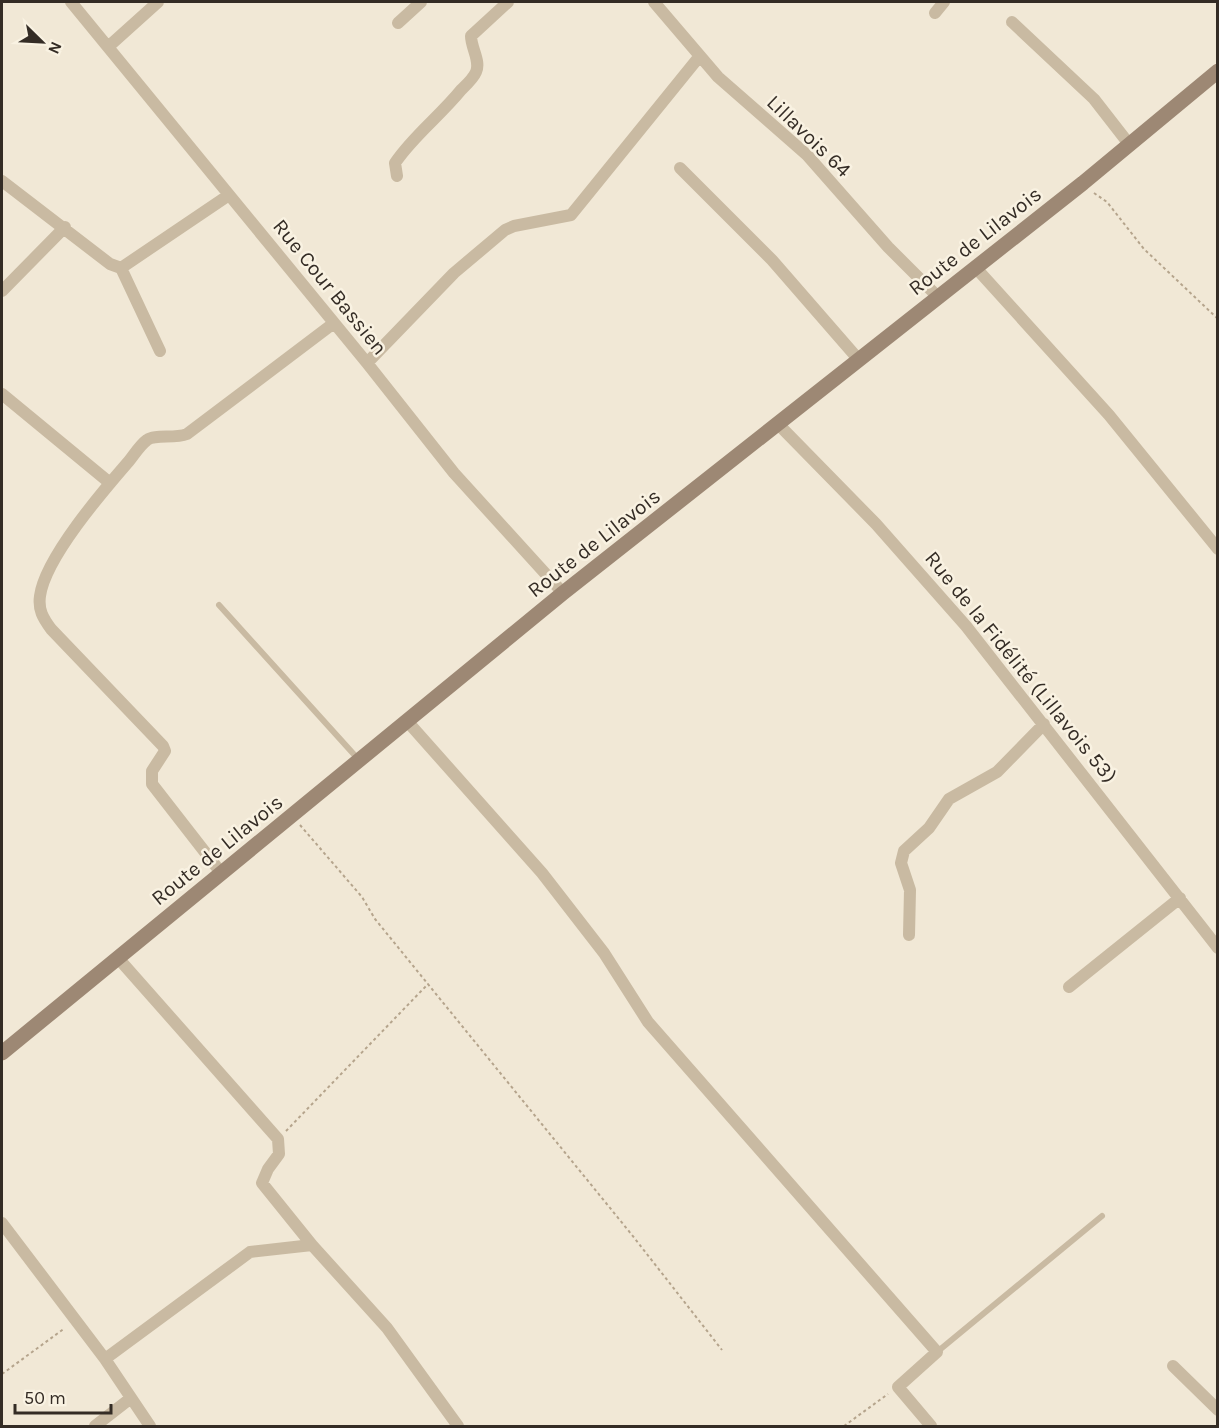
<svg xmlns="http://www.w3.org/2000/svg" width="1219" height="1428" font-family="Karla,sans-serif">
  <rect width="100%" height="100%" fill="#f1e8d6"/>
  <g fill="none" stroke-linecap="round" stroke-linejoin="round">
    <path stroke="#b5a48c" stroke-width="2" stroke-dasharray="3 3" stroke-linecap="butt" d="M1094 193 1107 202 1144 249 1218 319
      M300 825 362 897 375 919 632 1235 722 1350
      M286 1131 428 984
      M2 1374 65 1328
      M844 1426 888 1394"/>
    <path stroke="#c9baa2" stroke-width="6" d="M219 605 359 760
      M937 1352 1102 1216"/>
    <path stroke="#c9baa2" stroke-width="12" d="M71 2 367 363 454 473 563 593
      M654 2 718 77 807 155 888 247 939 298
      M935 13 944 2
      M1012 22 1094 99 1129 144
      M398 23 421 2
      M108 47 158 2
      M680 168 772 260 859 360
      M397 176 395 163C413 136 440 116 461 90 466 85 473 79 476 72 481 61 471 48 471 36L508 2
      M2 181 110 264 121 268 229 195
      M121 268 160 351
      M976 268 1109 415 1218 549
      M2 291 65 227
      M367 363 454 273 505 230 514 226 571 215 699 57
      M2 394 110 483
      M779 425 876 524 966 626 1218 948
      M407 721 542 873 604 953 648 1022 937 1352 898 1387 931 1426
      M222 874 152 784V771L165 751 163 746 51 629C43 618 38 610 40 596 45 558 103 491 129 461 134 455 140 445 147 440 155 434 174 439 187 434L334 323
      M909 935 910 890 901 863 904 851 929 828 949 799 997 772 1044 724
      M118 958 278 1139 279 1154 268 1169 262 1183 312 1245 387 1328 458 1426
      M1069 987 1180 898
      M2 1223 105 1359 150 1426
      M105 1359 250 1252 312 1245
      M1173 1366 1218 1410
      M95 1426 131 1398"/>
    <path stroke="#9d8874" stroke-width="15" d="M2 1053 563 593 1083 183 1218 71"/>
  </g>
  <g text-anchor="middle" stroke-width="5" stroke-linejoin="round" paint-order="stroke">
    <g font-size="21" fill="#342c25" stroke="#f9f2e2">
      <text transform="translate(809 136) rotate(44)" y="7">Lillavois 64</text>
      <text transform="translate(975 241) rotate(-38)" y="7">Route de Lilavois</text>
      <text transform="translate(330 287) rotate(51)" y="7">Rue Cour Bassien</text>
      <text transform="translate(594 543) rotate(-38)" y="7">Route de Lilavois</text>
      <text transform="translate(1021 667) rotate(51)" y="7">Rue de la Fidélité (Lillavois 53)</text>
      <text transform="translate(217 850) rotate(-39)" y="7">Route de Lilavois</text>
    </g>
  </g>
  <rect width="1219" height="1428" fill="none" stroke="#342c25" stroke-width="6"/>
  <g transform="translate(42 42) rotate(114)" stroke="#f9f2e2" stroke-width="4.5" paint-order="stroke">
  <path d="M0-4.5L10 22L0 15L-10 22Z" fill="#342c25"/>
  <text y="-9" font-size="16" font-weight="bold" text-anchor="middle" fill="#342c25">N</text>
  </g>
  <path d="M15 1404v9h96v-9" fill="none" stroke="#342c25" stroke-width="3"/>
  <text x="24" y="1404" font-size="18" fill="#342c25" stroke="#f9f2e2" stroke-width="4.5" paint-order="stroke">50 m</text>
</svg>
